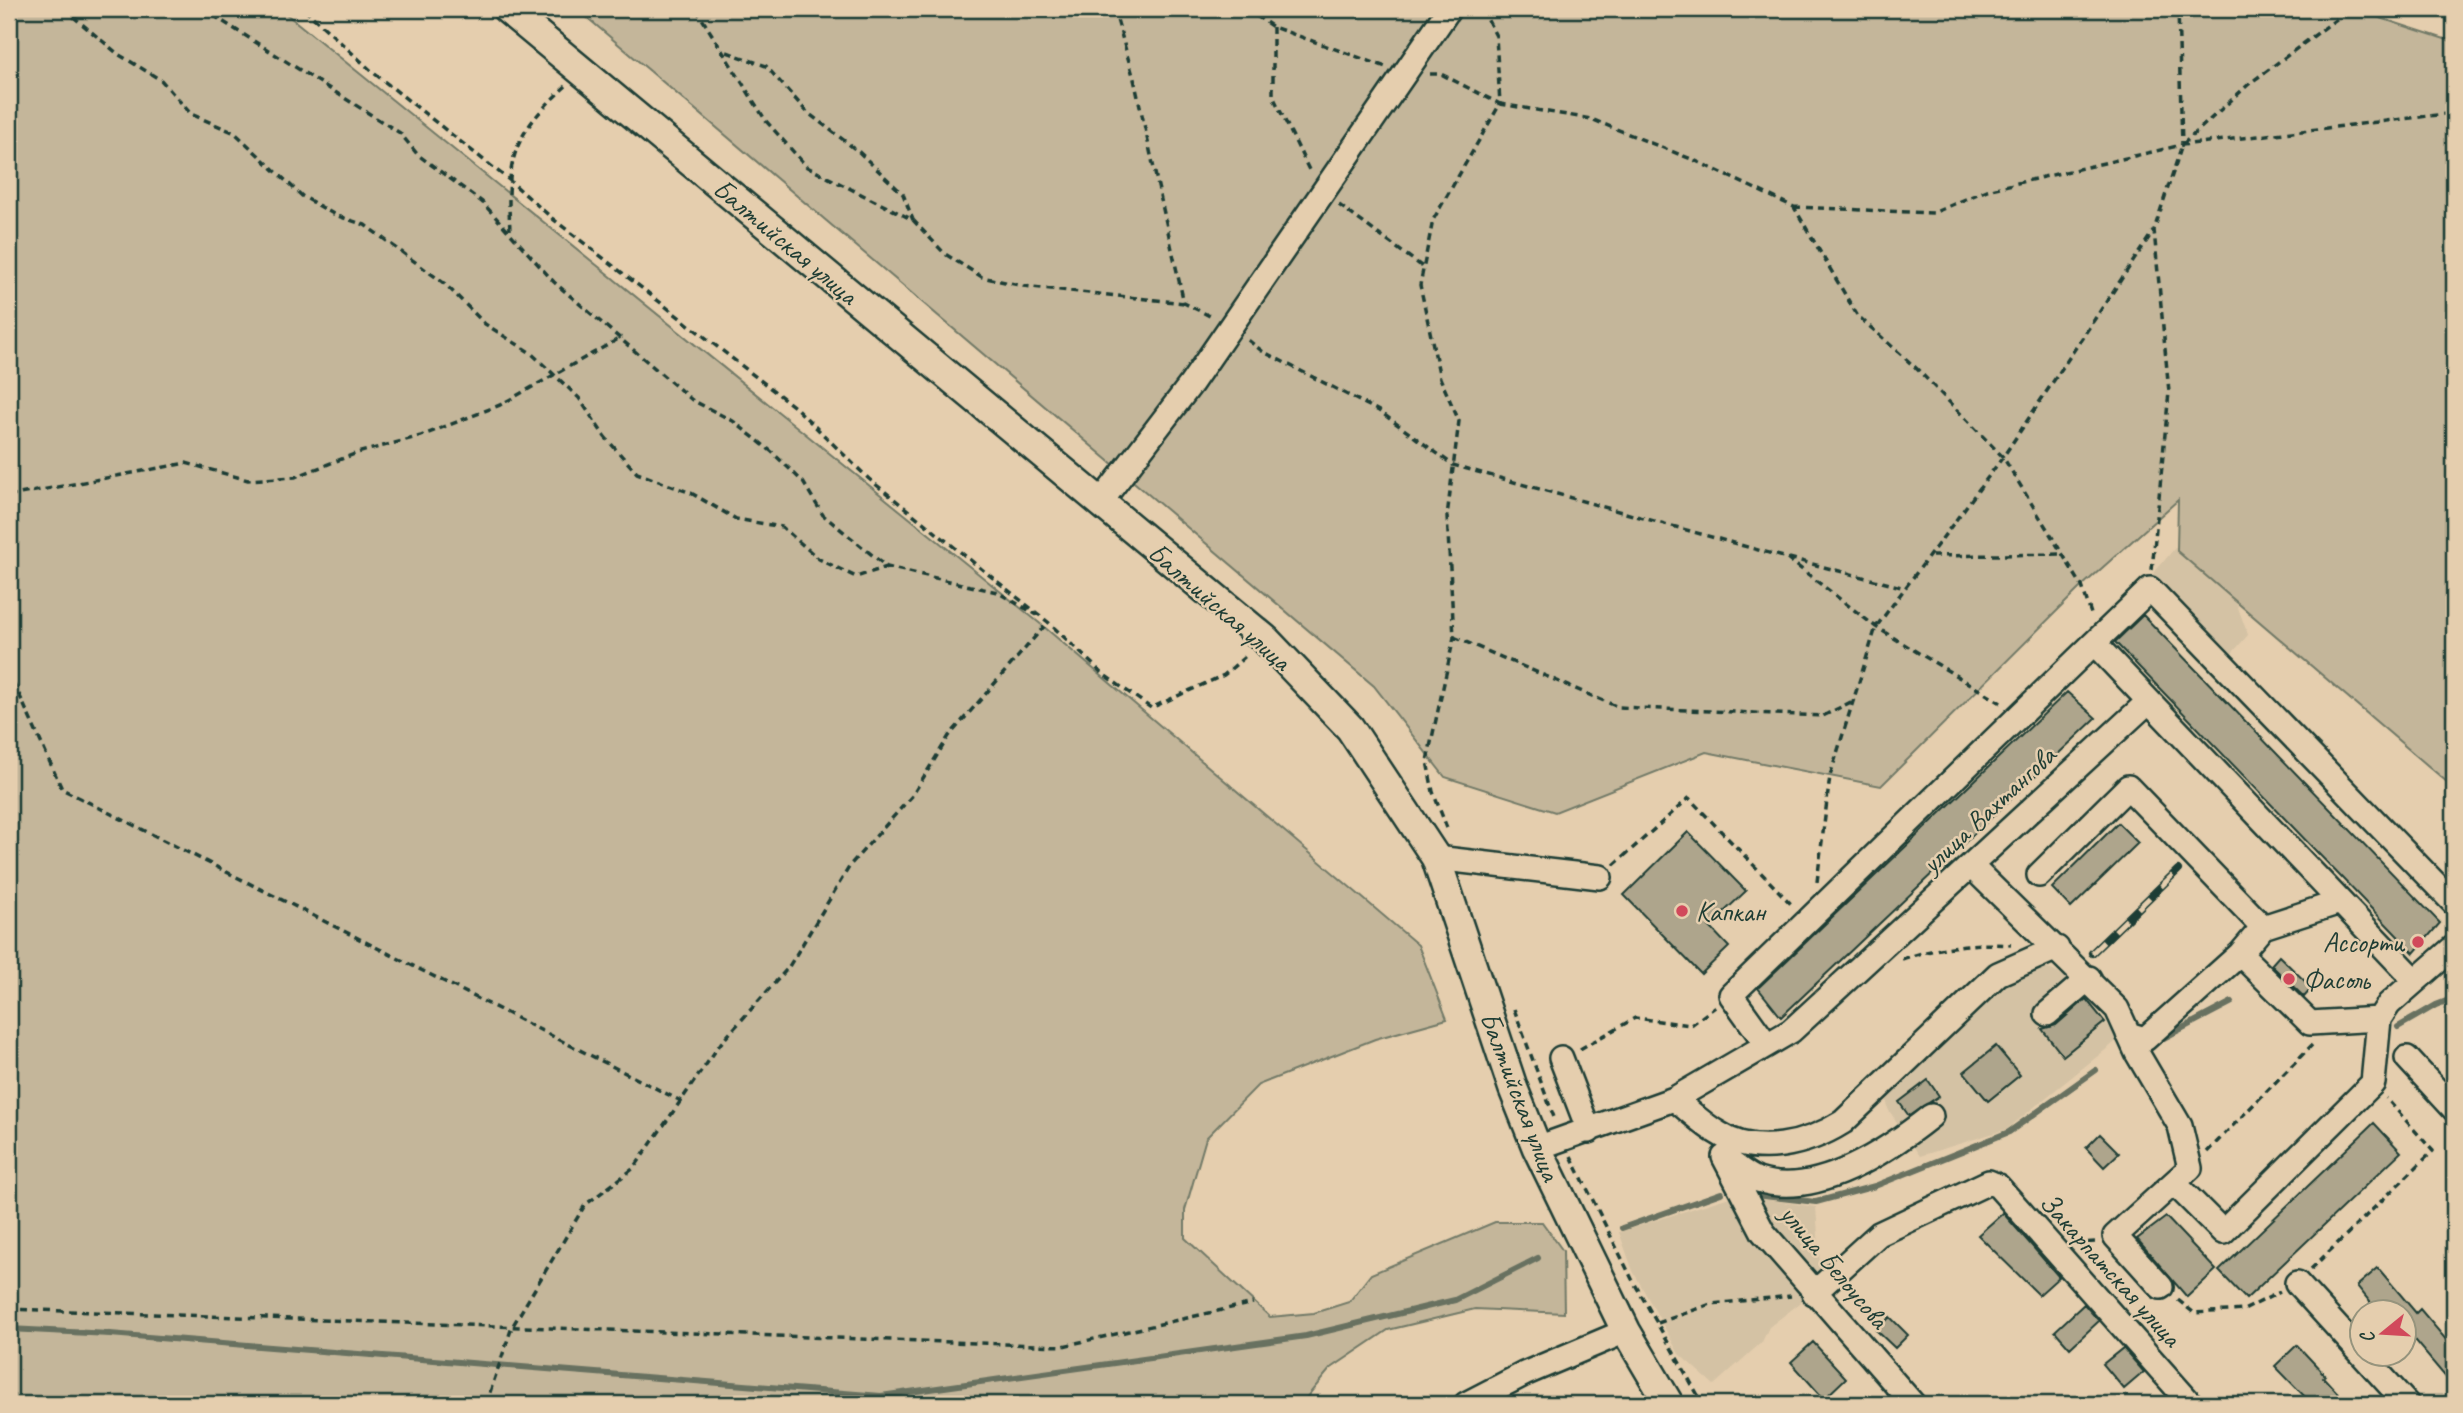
<svg xmlns="http://www.w3.org/2000/svg" width="2463" height="1413" font-family="Caveat,sans-serif">
  <rect width="100%" height="100%" fill="#e5ceae"/>
  <filter id="ink" filterUnits="userSpaceOnUse"><feTurbulence type="fractalNoise" baseFrequency=".0143" numOctaves="2"/><feDisplacementMap in="SourceGraphic" scale="14" xChannelSelector="R" yChannelSelector="G"/><feConvolveMatrix kernelMatrix="1 2 1 2 8 2 1 2 1" color-interpolation-filters="sRGB"/></filter>
  <g filter="url(#ink)">
    <path fill="#d4c2a4" d="M2185 536 2228 580 2248 635 2226 660 2148 580Z
      M2044 967 2071 979 2119 1039 2007 1129 1920 1156 1888 1109 1885 1091 2022 973Z
      M1736 1195 1816 1207 1821 1277 1800 1303 1769 1327 1762 1342 1714 1385 1679 1354 1633 1271 1619 1232Z"/>
    <path fill="#c4b69a" stroke="#727a67" stroke-width="2" d="M9 9H280L1043 626 1418 945 1447 1019 1375 1039 1258 1085 1206 1138 1185 1210V1238L1270 1317 1314 1313 1349 1302 1371 1274 1495 1222H1542L1563 1251 1564 1313 1475 1309 1388 1330 1330 1369 1301 1404H9Z
      M577 9H2353L2454 42V788L2177 551 2178 500 2082 586 1881 786 1706 752 1555 812 1445 777 1374 686Z"/>
    <g fill="none" stroke-linecap="round" stroke-linejoin="round">
      <path stroke="#677160" stroke-width="6" d="M2398 1027 2436 1005 2454 998
        M2156 1042 2232 1002
        M1755 1195 1816 1202 1875 1186 2009 1132 2096 1070
        M1622 1228 1721 1193
        M9 1329 110 1334 881 1396 1306 1336 1455 1300 1538 1258"/>
    </g>
    <path fill="#aea58c" stroke="#1f3d34" stroke-width="2" d="M2143 615 2440 923 2414 953 2115 642Z
      M2067 692 2096 718 1781 1017 1758 988Z
      M2118 823 2138 843 2071 908 2052 888Z
      M1688 832 1746 891 1709 926 1729 947 1701 974 1624 895Z
      M2279 956 2312 988 2304 997 2271 965Z
      M2086 999 2105 1022 2063 1056 2042 1029 2056 1025Z
      M1996 1046 2020 1075 1988 1101 1964 1072Z
      M1928 1080 1939 1096 1909 1116 1899 1102Z
      M2374 1123 2401 1152 2246 1299 2219 1271Z
      M2100 1134 2119 1153 2104 1167 2086 1148Z
      M2003 1213 2059 1277 2039 1295 1978 1235Z
      M2166 1217 2216 1270 2187 1297 2137 1239Z
      M2378 1268 2416 1313 2420 1309 2454 1349V1387L2404 1328V1312H2378L2357 1286Z
      M2084 1304 2099 1321 2070 1348 2055 1331Z
      M1890 1317 1908 1335 1895 1348 1876 1330Z
      M1813 1342 1846 1378 1824 1399 1791 1362Z
      M2297 1345 2325 1375 2323 1377 2348 1404H2312L2275 1366Z
      M2123 1348 2144 1372 2124 1389 2103 1364Z"/>
    <g fill="none" stroke-linecap="round" stroke-linejoin="round">
      <defs>
        <path id="minor" d="M1100 503 1191 384 1449 9
          M2149 701 2094 643 2150 589 2454 903
          M1436 858 1600 877
          M1971 866 2117 1009 2137 1053 2180 1126 2190 1168 2115 1236 2161 1287
          M2039 875 2128 787 2263 927 2240 954 2310 1023 2379 1019
          M2263 927 2340 902
          M2047 1014 2089 978
          M2128 1034 2145 1039 2240 954
          M1767 1045 1731 995 2094 643
          M1561 1058 1589 1131
          M2407 1058 2454 1109
          M1674 1099C1689 1110 1702 1124 1718 1133 1756 1158 1808 1144 1843 1122L1998 974 2057 948
          M1537 1148 1674 1099 1791 1031 2149 701 2415 980
          M1724 1157 1763 1232 1913 1404
          M1726 1159C1736 1166 1747 1176 1758 1180 1817 1199 1887 1151 1931 1116
          M2174 1183 2223 1232 2373 1083 2379 1019 2389 1004 2454 947
          M2297 1283 2407 1404
          M1814 1293 1879 1234 1989 1182 1998 1186 2191 1404
          M1466 1404 1524 1374 1626 1331"/>
        <path id="major" d="M507 9 1265 639 1350 728 1436 858 1513 1088 1537 1148 1626 1331 1669 1404"/>
      </defs>
      <use href="#minor" stroke="#1f3d34" stroke-width="28"/>
      <use href="#major" stroke="#1f3d34" stroke-width="33"/>
      <path stroke="#1f3d34" stroke-width="3.5" stroke-dasharray="7 5" stroke-linecap="butt" d="M64 9 118 54 161 80 191 114 235 133 302 196 335 215 365 225 445 284 485 324 531 353 579 398 605 437 637 473 691 493 736 519 782 527 819 559 856 577 887 567
        M203 9 400 133 418 155 482 202 554 282 692 400 733 421 772 452 803 482 823 515 887 567 997 592 1037 615
        M304 9 375 74 509 180 553 219 796 408 869 479 1048 622 1103 674 1151 708 1224 675 1248 654
        M690 9 699 17
        M696 9 766 121 807 167 913 220 945 254 982 277 1023 286 1184 303
        M1114 9 1134 79 1184 303 1212 317
        M1246 9 1273 27 1386 67
        M2178 9 2182 145
        M1273 27V96L1311 174
        M727 52 766 66 807 112 859 152 903 194 913 220
        M1430 74H1441L1500 104 1496 36 1482 9
        M1339 205 1424 268
        M1794 207 1933 213 1987 190 2182 145 2454 113
        M510 230C506 160 512 135 566 86
        M1248 340 1262 351 1379 411 1453 465 1787 558 1876 627 2001 703
        M9 496 186 463 248 480 295 477 357 453 421 436 500 405 622 337
        M1932 556 2063 554
        M1789 558 1905 588
        M2152 570 2169 392 2154 230 2182 145 2249 84 2350 9
        M1454 637 1618 707 1823 716 1853 701
        M9 672 62 789 681 1101
        M1447 828 1433 792 1427 761 1454 637 1447 516 1459 421 1440 378 1420 285 1433 220 1500 104 1591 119 1696 161 1794 207 1857 315 1916 368 2003 457 2082 586 2092 617
        M1614 865 1689 798 1794 907
        M1817 882 1830 776 1876 627 2003 457 2154 230
        M1902 959C1939 947 1972 942 2011 945
        M1514 1009 1555 1120
        M1580 1049 1635 1018 1691 1025 1715 1007
        M2207 1152 2312 1045
        M1571 1156 1632 1279 1703 1404
        M2076 1243 2097 1242
        M2311 1269 2433 1151 2386 1098
        M2178 1300 2194 1313 2244 1310 2280 1292
        M9 1309 1063 1346 1253 1303
        M1658 1323 1711 1304 1791 1296
        M486 1404 512 1327 585 1205 634 1168 721 1043 788 968 851 864 912 796 949 736 1048 622"/>
      <use href="#minor" stroke="#e5ceae" stroke-width="23"/>
      <use href="#major" stroke="#e5ceae" stroke-width="28"/>
      <defs>
        <path id="rail" d="M2092 953 2178 870"/>
      </defs>
      <use href="#rail" stroke="#1f3d34" stroke-width="8"/>
      <use href="#rail" stroke="#e5ceae" stroke-width="5" stroke-dasharray="16" stroke-linecap="butt"/>
    </g>
  </g>
  <g fill="#d1495b" stroke="#e5ceae" stroke-width="2.5">
    <circle cx="1682" cy="911" r="7"/>
    <circle cx="2418" cy="942" r="7"/>
    <circle cx="2289" cy="979" r="7"/>
  </g>
  <g text-anchor="middle" stroke-width="5" stroke-linejoin="round" paint-order="stroke">
    <g font-size="28" fill="#1f3d34" stroke="#e5ceae">
      <text transform="translate(786 241) rotate(40)" y="10">Балтийская улица</text>
      <text transform="translate(1220 606) rotate(41)" y="10">Балтийская улица</text>
      <text transform="translate(1988 809) rotate(-43)" y="10">улица Вахтангова</text>
      <text transform="translate(1521 1096) rotate(69)" y="10">Балтийская улица</text>
      <text transform="translate(1835 1266) rotate(50)" y="10">улица Белоусова</text>
      <text transform="translate(2111 1269) rotate(48)" y="10">Закарпатская улица</text>
    </g>
    <g font-size="28" fill="#1f3d34" stroke="#e5ceae" text-anchor="start">
      <text x="1696" y="921">Капкан</text>
      <text x="2404" y="952" text-anchor="end">Ассорти</text>
      <text x="2303" y="989">Фасоль</text>
    </g>
  </g>
  <rect width="2463" height="1413" fill="none" stroke="#e5ceae" stroke-width="35"/>
  <rect x="18" y="18" width="2428" height="1378" fill="none" stroke="#1f3d34" stroke-width="2.5" filter="url(#ink)"/>
  <g transform="translate(2383 1333) rotate(252)"><circle r="33" fill="#e5ceae" stroke="#96947d" stroke-width="2"/>
  <path d="M0-5L12 26L0 18L-12 26Z" fill="#d1495b"/>
  <text y="-10" font-size="19" font-weight="bold" text-anchor="middle" fill="#1f3d34">С</text>
  </g>
</svg>
